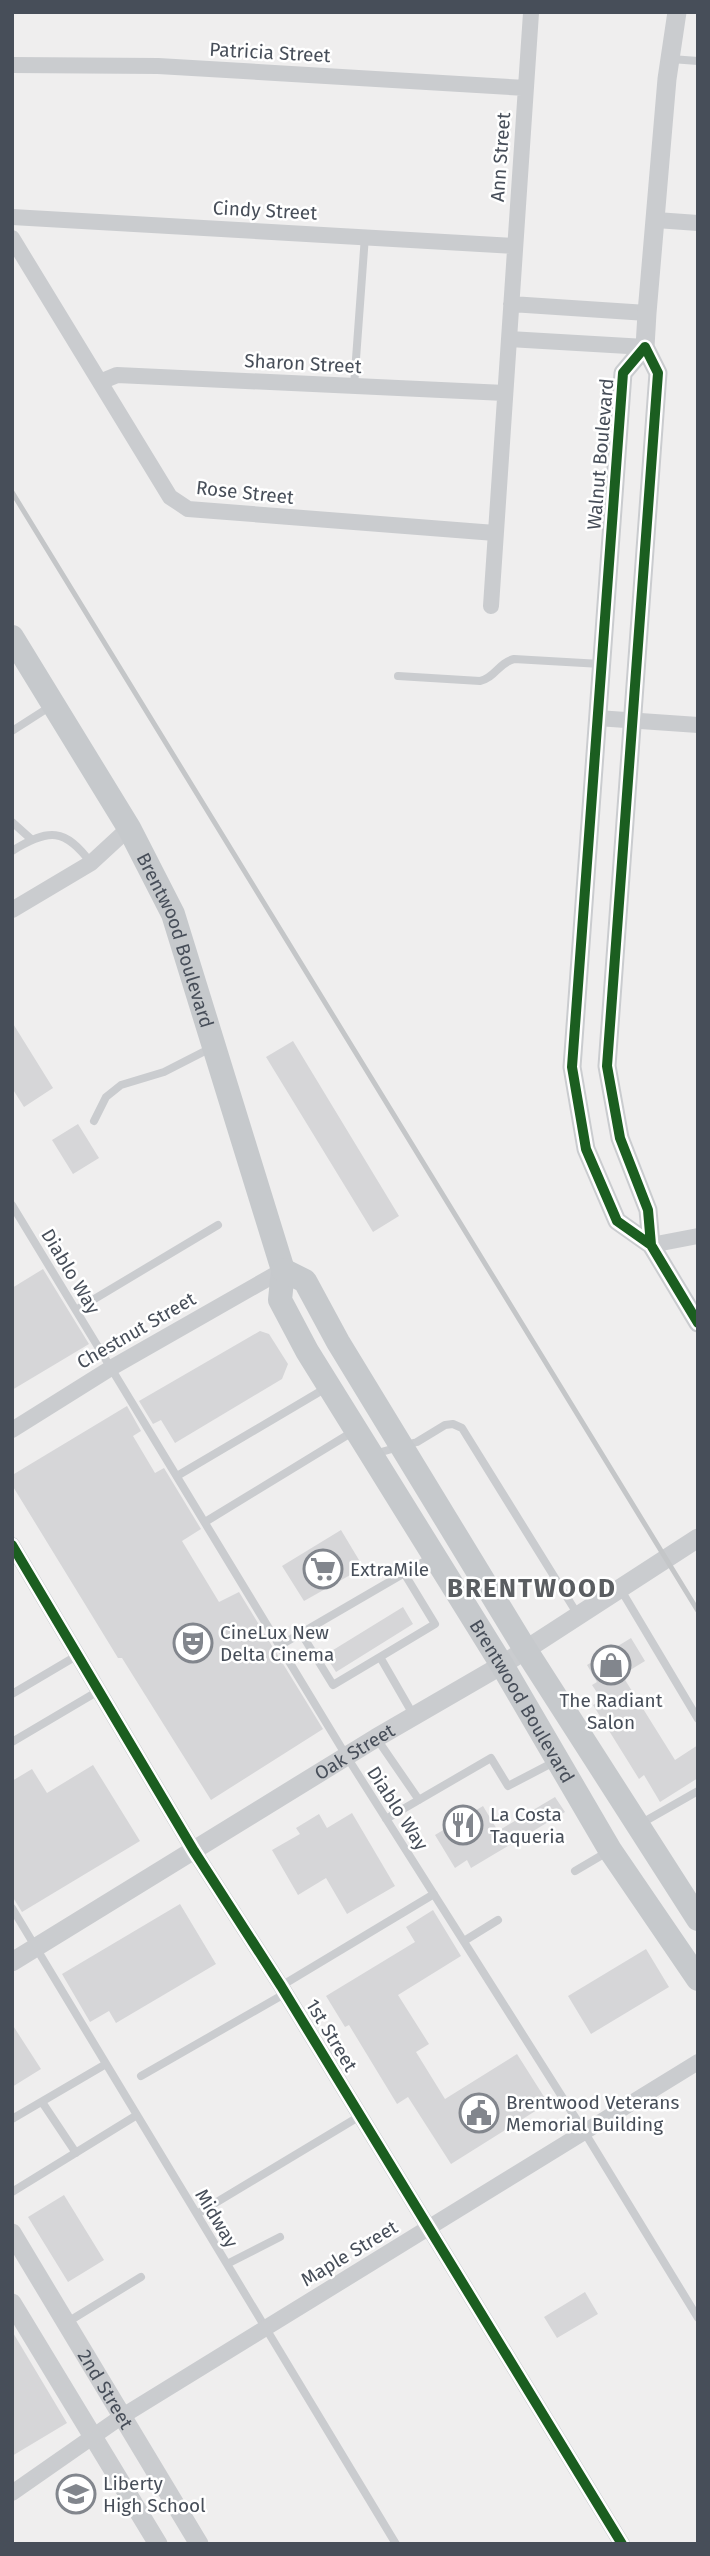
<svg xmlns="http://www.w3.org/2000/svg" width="710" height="2556" font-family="'Fira Sans',sans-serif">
  <rect width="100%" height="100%" fill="#efeeee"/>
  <path fill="#d6d6d8" d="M12 1022 53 1088 24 1107 12 1088Z
    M293 1041 399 1216 373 1232 266 1057Z
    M78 1124 99 1158 73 1174 52 1140Z
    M43 1269 89 1344 12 1390V1288Z
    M260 1331 269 1334 288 1364 282 1379 175 1443 161 1420 153 1424 139 1401Z
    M127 1406 141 1431 133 1436 155 1473 164 1468 201 1529 182 1541 219 1602 239 1592 323 1729 211 1800 122 1658H118L12 1485 14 1474Z
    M341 1530 362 1565 351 1572 352 1574 304 1601 282 1566Z
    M403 1607 413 1624 336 1672 325 1655Z
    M631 1638 645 1661 622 1675 675 1760 698 1745V1778L660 1802 644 1775 639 1779 593 1705 602 1700 592 1685 597 1682 587 1665Z
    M93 1765 140 1841 22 1912 12 1896V1781L32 1769 47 1793Z
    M555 1797 565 1812 471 1868 467 1860 455 1868 435 1835 483 1806 498 1831Z
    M352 1813 395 1886 347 1914 326 1878 298 1895 272 1850 300 1834 296 1828 319 1814 327 1828Z
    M180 1904 216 1964 116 2023 109 2011 90 2022 62 1974Z
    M433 1910 461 1956 398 1995 429 2044 416 2052 445 2099 517 2054 548 2103 451 2164 408 2097 397 2104 349 2025 345 2027 326 1996 415 1942 406 1927Z
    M646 1949 669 1987 591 2034 568 1996Z
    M12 2024 41 2069 12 2087Z
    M64 2195 104 2260 68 2282 28 2217Z
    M585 2292 598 2314 557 2338 544 2317Z
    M12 2331 67 2423 12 2456Z"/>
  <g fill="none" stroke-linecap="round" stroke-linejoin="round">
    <path stroke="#cacccf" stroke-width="8" d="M671 59 698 61
      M354 386 365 236
      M398 676 480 681C495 678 498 663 514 659L601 664
      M12 731 51 706
      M12 822 31 839
      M12 851C49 828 65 828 91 863
      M94 1121 106 1097 121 1085 164 1072 211 1048
      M12 1205 347 1757 585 2133 698 2318
      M76 1310 218 1225
      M374 1454 417 1442 445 1425 453 1424 462 1428 578 1615
      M177 1476 326 1388
      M205 1522 354 1431
      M621 1590 698 1719
      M301 1633 333 1685 380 1657 414 1716
      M279 1646 432 1557
      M380 1657 435 1624 404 1573
      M12 1694 78 1655
      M377 1739 419 1800
      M12 1742 100 1690
      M386 1819 491 1758 508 1786 554 1762
      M640 1824 698 1791
      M575 1871 609 1851
      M12 1908 396 2544
      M464 1941 498 1920
      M281 1986 434 1894
      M141 2076 286 1993
      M42 2102 76 2153
      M12 2119 106 2064
      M12 2192 137 2115
      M197 2214 360 2116
      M227 2264 280 2237
      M66 2323 141 2277"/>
    <path stroke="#cacccf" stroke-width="16" d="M12 65 158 66 526 88
      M12 217 515 246
      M656 220 698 223
      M12 238 170 497 188 509 495 533
      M511 304 647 313
      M509 339 645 347
      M100 382 117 375 505 393
      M491 606 531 13
      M597 718 698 725
      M12 910 91 863 129 828
      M651 1245 698 1236
      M12 1430 111 1368 283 1270
      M12 1545 194 1851 281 1986 622 2544
      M12 2493 121 2417 698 2062"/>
    <g stroke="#cacccf" stroke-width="19">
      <path d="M645 347 623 373 572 1067 586 1149 617 1221 651 1245 698 1323"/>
      <path d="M651 1245 648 1210 620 1138 607 1066 658 373 645 347 647 313 667 79 677 12"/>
      <path id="s1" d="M12 1962 376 1738 502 1665 698 1538"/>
      <path id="s2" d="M12 2233 199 2544"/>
      <path d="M12 2303 158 2544"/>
    </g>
    <g stroke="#c6c9cc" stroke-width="24">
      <path id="s3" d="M12 637 129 828 173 914 283 1270 280 1300 307 1351 502 1665 610 1850 698 1979"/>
      <path d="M283 1270 305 1281 338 1342 525 1649 698 1919"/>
    </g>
    <path stroke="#c4c6c8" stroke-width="5" d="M12 492 698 1611"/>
    <defs>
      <path id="cycleway" d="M651 1245 648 1210 620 1138 607 1066 658 373 645 347 623 373 572 1067 586 1149 617 1221 651 1245 698 1323
        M12 1545 194 1851 281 1986 622 2544"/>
    </defs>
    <use href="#cycleway" stroke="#fff" stroke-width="15"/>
    <use href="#cycleway" stroke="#1b5e20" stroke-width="10"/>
  </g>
  <defs>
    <symbol id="supermarket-ring" viewBox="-11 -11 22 22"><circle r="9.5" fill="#fff" stroke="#82868d" stroke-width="1.5"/><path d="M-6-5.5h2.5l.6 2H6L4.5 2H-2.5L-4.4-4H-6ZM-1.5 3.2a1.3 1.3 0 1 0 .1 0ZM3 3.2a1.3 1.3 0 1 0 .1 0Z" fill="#82868d"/></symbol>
    <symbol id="theatre-ring" viewBox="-11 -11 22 22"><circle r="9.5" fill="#fff" stroke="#82868d" stroke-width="1.5"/><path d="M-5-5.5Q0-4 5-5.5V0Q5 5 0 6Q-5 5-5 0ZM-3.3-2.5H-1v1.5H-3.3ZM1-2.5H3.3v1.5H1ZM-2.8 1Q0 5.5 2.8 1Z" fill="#82868d"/></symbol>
    <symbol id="shop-ring" viewBox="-11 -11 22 22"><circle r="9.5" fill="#fff" stroke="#82868d" stroke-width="1.5"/><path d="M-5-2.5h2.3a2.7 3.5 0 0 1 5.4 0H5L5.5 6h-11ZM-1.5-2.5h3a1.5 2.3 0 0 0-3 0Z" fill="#82868d"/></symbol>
    <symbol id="restaurant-ring" viewBox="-11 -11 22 22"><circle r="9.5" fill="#fff" stroke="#82868d" stroke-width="1.5"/><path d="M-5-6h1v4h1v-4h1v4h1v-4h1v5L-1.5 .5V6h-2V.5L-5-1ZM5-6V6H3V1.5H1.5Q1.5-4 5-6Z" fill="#82868d"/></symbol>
    <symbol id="civic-ring" viewBox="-11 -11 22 22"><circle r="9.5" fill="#fff" stroke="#82868d" stroke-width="1.5"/><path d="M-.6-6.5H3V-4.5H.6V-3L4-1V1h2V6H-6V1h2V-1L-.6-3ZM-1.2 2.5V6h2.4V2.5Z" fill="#82868d"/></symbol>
    <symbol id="school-ring" viewBox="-11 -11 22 22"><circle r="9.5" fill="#fff" stroke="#82868d" stroke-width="1.5"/><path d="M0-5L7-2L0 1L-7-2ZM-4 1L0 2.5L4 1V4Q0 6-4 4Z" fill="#82868d"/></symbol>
  </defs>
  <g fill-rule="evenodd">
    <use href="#supermarket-ring" x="301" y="1547" width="44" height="44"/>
    <use href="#theatre-ring" x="171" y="1621" width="44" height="44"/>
    <use href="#shop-ring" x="589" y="1643" width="44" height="44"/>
    <use href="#restaurant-ring" x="441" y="1803" width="44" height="44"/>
    <use href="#civic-ring" x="457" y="2091" width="44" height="44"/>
    <use href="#school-ring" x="54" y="2472" width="44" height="44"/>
  </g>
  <g text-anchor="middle" stroke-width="5" stroke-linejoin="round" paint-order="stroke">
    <g font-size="19" fill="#474e59" stroke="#fff">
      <text transform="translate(270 52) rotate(3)" y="7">Patricia Street</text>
      <text transform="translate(500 157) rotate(-86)" y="7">Ann Street</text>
      <text transform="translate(265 210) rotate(3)" y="7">Cindy Street</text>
      <text transform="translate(303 363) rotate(3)" y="7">Sharon Street</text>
      <text transform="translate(600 454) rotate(-85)" y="7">Walnut Boulevard</text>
      <text transform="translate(245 492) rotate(6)" y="7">Rose Street</text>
      <text dy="7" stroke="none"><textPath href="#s3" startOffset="346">Brentwood Boulevard</textPath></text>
      <text transform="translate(71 1271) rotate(59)" y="7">Diablo Way</text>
      <text transform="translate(136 1330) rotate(-30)" y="7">Chestnut Street</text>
      <text dy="7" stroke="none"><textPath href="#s3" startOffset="1192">Brentwood Boulevard</textPath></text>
      <text dy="7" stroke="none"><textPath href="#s1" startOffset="402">Oak Street</textPath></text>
      <text transform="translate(398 1808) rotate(57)" y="7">Diablo Way</text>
      <text transform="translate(332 2035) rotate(59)" y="7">1st Street</text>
      <text transform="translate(217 2218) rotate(59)" y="7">Midway</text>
      <text transform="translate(349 2253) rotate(-31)" y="7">Maple Street</text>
      <text dy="7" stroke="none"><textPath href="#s2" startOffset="182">2nd Street</textPath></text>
    </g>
    <g font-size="19" fill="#474e59" stroke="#fff" text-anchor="start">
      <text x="350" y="1576">ExtraMile</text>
      <text x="220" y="1639">CineLux New<tspan x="220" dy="22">Delta Cinema</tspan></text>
      <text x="611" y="1707" text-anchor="middle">The Radiant<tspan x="611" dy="22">Salon</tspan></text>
      <text x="490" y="1821">La Costa<tspan x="490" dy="22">Taqueria</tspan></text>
      <text x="506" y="2109">Brentwood Veterans<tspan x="506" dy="22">Memorial Building</tspan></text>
      <text x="103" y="2490">Liberty<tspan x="103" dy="22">High School</tspan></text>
    </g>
    <g font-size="26" font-weight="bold" letter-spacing="2" fill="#5a5d61" stroke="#fff">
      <text x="532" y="1597">BRENTWOOD</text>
    </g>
  </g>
  <rect width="710" height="2556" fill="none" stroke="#474e59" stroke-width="28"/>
</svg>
